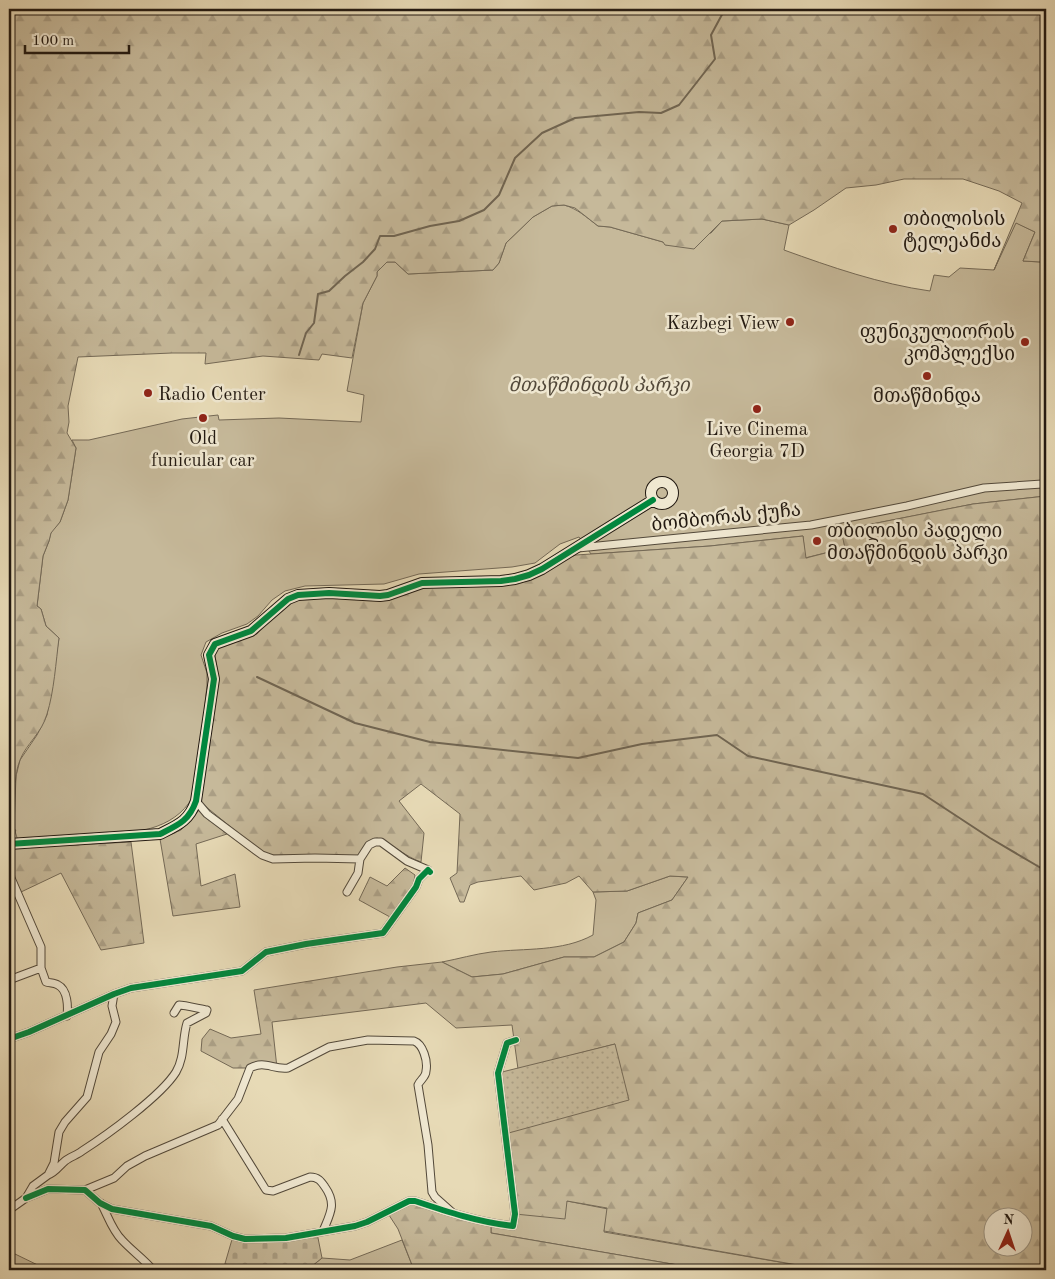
<svg xmlns="http://www.w3.org/2000/svg" width="1055" height="1279" font-family="'Old Standard TT','Noto Serif Georgian',serif">
  <defs>
    <pattern id="forest-firs" width="22" height="20" patternUnits="userSpaceOnUse" patternTransform="scale(1.25)"><rect width="22" height="20" fill="#c6b99a"/><path d="M5 1l3.5 6h-7zM16 11l3.5 6h-7z" fill="#aa9e84"/></pattern>
    <pattern id="cemetery-stones" width="16" height="16" patternUnits="userSpaceOnUse" patternTransform="scale(1.25)"><rect width="16" height="16" fill="#c6b99a"/><path d="M2 7V4a2 2 0 0 1 4 0v3zM10 15v-3a2 2 0 0 1 4 0v3z" fill="#aa9e84"/></pattern>
    <pattern id="garden-dots" width="8" height="8" patternUnits="userSpaceOnUse" patternTransform="scale(1.25)"><rect width="8" height="8" fill="#c6b99a"/><path d="M2 2h.1M6 6h.1" fill="none" stroke="#aa9e84" stroke-width="1.8" stroke-linecap="round"/></pattern>
  </defs>
  <rect width="100%" height="100%" fill="#e7dab6"/>
  <filter id="stains"><feTurbulence type="fractalNoise" baseFrequency=".004" numOctaves="4"/><feColorMatrix values="0 0 0 0 .2 0 0 0 0 .09 0 0 0 0 .02 0 0 0 .5 -.17"/></filter>
  <radialGradient id="worn" r=".72"><stop offset=".6" stop-color="#630" stop-opacity="0"/><stop offset="1" stop-color="#630" stop-opacity=".3"/></radialGradient>
  <path fill="#c6b99a" stroke="#746956" d="M564 205C578 209 586 217 598 226L610 227 663 242 666 245 711 233 722 221 762 219 789 225 784 250C831 267 880 284 930 291L934 275 949 277 960 268 994 270 1015 222 1035 232 1023 261 1041 262 1045 258 1046 259V496L973 504 842 530 845 548 805 558 803 536 710 546 591 554 579 537 560 544 535 563 512 567 419 574 384 584 305 586 285 591 272 600 258 616 247 624 222 633 206 642 201 655 207 673V686C204 708 200 789 189 803 178 818 162 826 144 830L18 841 14 828 16 776 20 760 37 735 47 715 59 638 46 626 41 609 37 606 43 556 49 541 51 532 60 522 68 500 76 448 72 440H89L182 419 218 415 219 420 279 418 361 422 364 395 347 391 363 303 377 276V272L387 262H395L408 274 493 270 499 263 506 243 533 217 552 206Z
    M670 876 688 877 672 900 638 913 636 923 624 942 594 957H564L503 974 472 977 442 962C458 959 475 954 491 952 525 948 562 952 593 935L596 900 593 892 627 891Z
    M567 1201 608 1209 604 1232 826 1270H707L491 1233V1224L513 1226 515 1214Z
    M402 1240 414 1270H307L322 1258 350 1260Z"/>
  <path fill="url(#forest-firs)" stroke="#746956" fill-rule="evenodd" d="M9 9H1046V259L1045 258 1041 262 1023 261 1035 232 1016 223 994 270 1022 203 999 191 963 179H904L876 185 846 188 814 210 789 225 762 219 722 221 694 249 665 245 663 242 610 227 598 226 575 208 564 205 552 206 533 217 506 243 499 263 493 270 408 274 395 262H387L377 272V276L363 303 352 358 322 354 319 360 263 356 205 364 206 353H172L78 357 68 406 69 422 67 433 76 448 68 500 60 522 51 533 49 541 43 556 37 606 41 609 46 626 59 638C56 661 54 692 47 714 42 733 26 744 20 760 13 775 15 810 14 828L16 831 9 835Z
    M1046 496V1270H826L604 1231 607 1208 567 1201 565 1219 515 1214 505 1134 615 1044 518 1069 512 1025 456 1028 426 1003 272 1022 277 1068H233L201 1051 202 1039 210 1029 231 1038 261 1034 254 990 397 967 442 962 472 977 503 974 564 957H594L624 942 636 923 638 913 672 900 688 877 670 876 627 891 593 892 579 876 566 883 534 890 521 876 478 882 470 885 464 902H460L450 878 457 873 460 814 421 784 399 801 424 833 421 862C404 856 393 844 377 838L368 842 359 856 271 855 260 851 199 801 209 733 219 680 215 656 217 649 224 644 238 641 257 634 271 617 293 601 306 597 334 598 421 586 492 583 576 555 710 546 803 536 806 558 845 548 841 530 973 504ZM992 1216H1022V1246H992Z
    M200 809 227 834 196 844 201 886 235 874 240 907 173 916 160 839 181 830Z
    M131 842 144 943 101 950 61 873 21 892C16 882 5 858 11 848Z
    M405 868 415 875 413 887 390 917 359 900 370 877 387 886Z
    M409 1201 491 1224V1233L707 1270H414L398 1229 387 1212Z
    M9 1247 13 1253 48 1270H9Z"/>
  <path fill="url(#cemetery-stones)" stroke="#746956" d="M317 1233 322 1258 307 1270H283L266 1265 250 1270H238L224 1267 233 1236 245 1239Z"/>
  <path fill="url(#garden-dots)" stroke="#746956" d="M615 1044 629 1100 505 1134 498 1073Z"/>
  <g fill="none" stroke-linecap="round" stroke-linejoin="round">
    <path stroke="#706552" stroke-width="2" d="M299 355 306 333 314 323 318 294 329 291 345 276 363 262 375 249 380 236H394L430 226 459 221 484 210 499 195 515 158 542 133 575 118 639 112 661 113 679 105 715 59 711 35 725 9
      M257 677 355 723 430 742 578 758 642 744 717 735 748 756 923 794 990 838 1046 871
      M9 1262 17 1270"/>
    <defs>
      <path id="street" d="M578 548 811 525 907 506 984 488 1042 484
        M196 801 207 814 262 855 273 859 315 858 360 859
        M9 867 11 878 41 947V968L46 982C50 983 55 983 58 985 68 990 68 1007 67 1016
        M347 892 358 873 360 859 369 845 375 842H381L407 861 428 870
        M9 980 41 968
        M9 1039 29 1032 114 994 131 988 242 971 266 952 306 944 383 933 416 887 419 879 428 870
        M222 1119 266 1190 273 1191 310 1177C318 1177 321 1181 325 1187 337 1204 330 1214 323 1231
        M48 1175C56 1172 59 1166 65 1161 70 1157 77 1155 82 1151 107 1135 161 1096 176 1072 185 1057 182 1039 187 1023L206 1013 207 1010C201 1009 184 1005 179 1005L174 1013
        M85 1190 114 1178 127 1166 145 1156 218 1125 238 1099 250 1068C265 1060 273 1070 288 1068L329 1047 368 1040 414 1041C423 1044 428 1061 426 1071 426 1077 420 1080 418 1085L428 1145 432 1192 435 1197 453 1213
        M26 1198 48 1189 85 1190 100 1203 112 1209 211 1226 233 1236 245 1239 286 1238 355 1226 367 1222 409 1201H415C448 1212 478 1222 513 1226L515 1214 498 1073 507 1043 516 1040
        M101 1203C108 1216 112 1230 122 1240 132 1251 144 1259 153 1270
        M9 1210 26 1198 33 1186 48 1175 54 1163 59 1132 65 1122 87 1097 99 1052 111 1034 116 1022 112 1006 114 994"/>
      <path id="secondary" d="M651 493a11 11 0 1 1 22 0a11 11 0 1 1-22 0Z
        M9 844 160 834C178 825 189 821 196 801L214 679 209 655 215 644 251 631 288 599 298 595 329 593 380 596 388 595 422 583 501 581 515 579 529 575 542 569 653 500"/>
    </defs>
    <use href="#street" stroke="#53493a" stroke-width="9"/>
    <use href="#secondary" stroke="#221911" stroke-width="12"/>
    <use href="#street" stroke="#efe7d0" stroke-width="7"/>
    <use href="#secondary" stroke="#efe7d0" stroke-width="10"/>
    <defs>
      <path id="cycleway" d="M9 844 160 834C178 825 189 821 196 801L214 679 209 655 215 644 251 631 288 599 298 595 329 593 380 596 388 595 422 583 501 581 515 579 529 575 542 569 653 500
        M9 1039 29 1032 114 994 131 988 242 971 266 952 306 944 383 933 416 887 419 879 428 870 430 872
        M26 1198 48 1189 85 1190 100 1203 112 1209 211 1226 233 1236 245 1239 286 1238 355 1226 367 1222 409 1201H415C448 1212 478 1222 513 1226L515 1214 498 1073 507 1043 516 1040"/>
    </defs>
    <use href="#cycleway" stroke="#efe7d0" stroke-width="9"/>
    <use href="#cycleway" stroke="#00873e" stroke-width="6"/>
  </g>
  <g fill="#8f2418" stroke="#efe7d0" stroke-width="2">
    <circle cx="893" cy="229" r="5"/>
    <circle cx="790" cy="322" r="5"/>
    <circle cx="1025" cy="342" r="5"/>
    <circle cx="927" cy="376" r="5"/>
    <circle cx="148" cy="393" r="5"/>
    <circle cx="757" cy="409" r="5"/>
    <circle cx="203" cy="418" r="5"/>
    <circle cx="817" cy="541" r="5"/>
  </g>
  <g text-anchor="middle" stroke-width="5" stroke-linejoin="round" paint-order="stroke">
    <g font-size="19" fill="#221911" stroke="#efe7d0" text-anchor="start">
      <text x="903" y="225">თბილისის<tspan x="903" dy="22">ტელეანძა</tspan></text>
      <text x="780" y="329" text-anchor="end">Kazbegi View</text>
      <text x="1015" y="338" text-anchor="end">ფუნიკულიორის<tspan x="1015" dy="22">კომპლექსი</tspan></text>
      <text x="158" y="400">Radio Center</text>
      <text x="927" y="402" text-anchor="middle">მთაწმინდა</text>
      <text x="757" y="435" text-anchor="middle">Live Cinema<tspan x="757" dy="22">Georgia 7D</tspan></text>
      <text x="203" y="444" text-anchor="middle">Old<tspan x="203" dy="22">funicular car</tspan></text>
      <text x="827" y="537">თბილისი პადელი<tspan x="827" dy="22">მთაწმინდის პარკი</tspan></text>
    </g>
    <g font-size="19" font-style="italic" fill="#53493a" stroke="#efe7d0">
      <text x="599" y="391">მთაწმინდის პარკი</text>
    </g>
    <g font-size="19" fill="#221911" stroke="#efe7d0">
      <text transform="translate(726 516) rotate(-6)" y="7">ბომბორას ქუჩა</text>
    </g>
  </g>
  <rect width="1055" height="1279" fill="none" stroke="#e7dab6" stroke-width="30"/>
  <rect x="10" y="10" width="1035" height="1259" fill="none" stroke="#221911" stroke-width="2.5"/>
  <rect x="15" y="15" width="1025" height="1249" fill="none" stroke="#221911"/>
  <g transform="translate(1008 1232) rotate(3)"><circle r="24" fill="#efe7d0" stroke="#9d9584"/>
  <path d="M0-4L9 19L0 12L-9 19Z" fill="#8f2418"/>
  <text y="-8" font-size="14" font-weight="bold" text-anchor="middle" fill="#221911">N</text>
  </g>
  <path d="M25 45v8h104v-8" fill="none" stroke="#221911" stroke-width="2.5"/>
  <text x="32" y="45" font-size="15" fill="#221911" stroke="#efe7d0" stroke-width="4" paint-order="stroke">100 m</text>
  <rect width="100%" height="100%" filter="url(#stains)"/>
  <rect width="100%" height="100%" fill="url(#worn)"/>
</svg>
